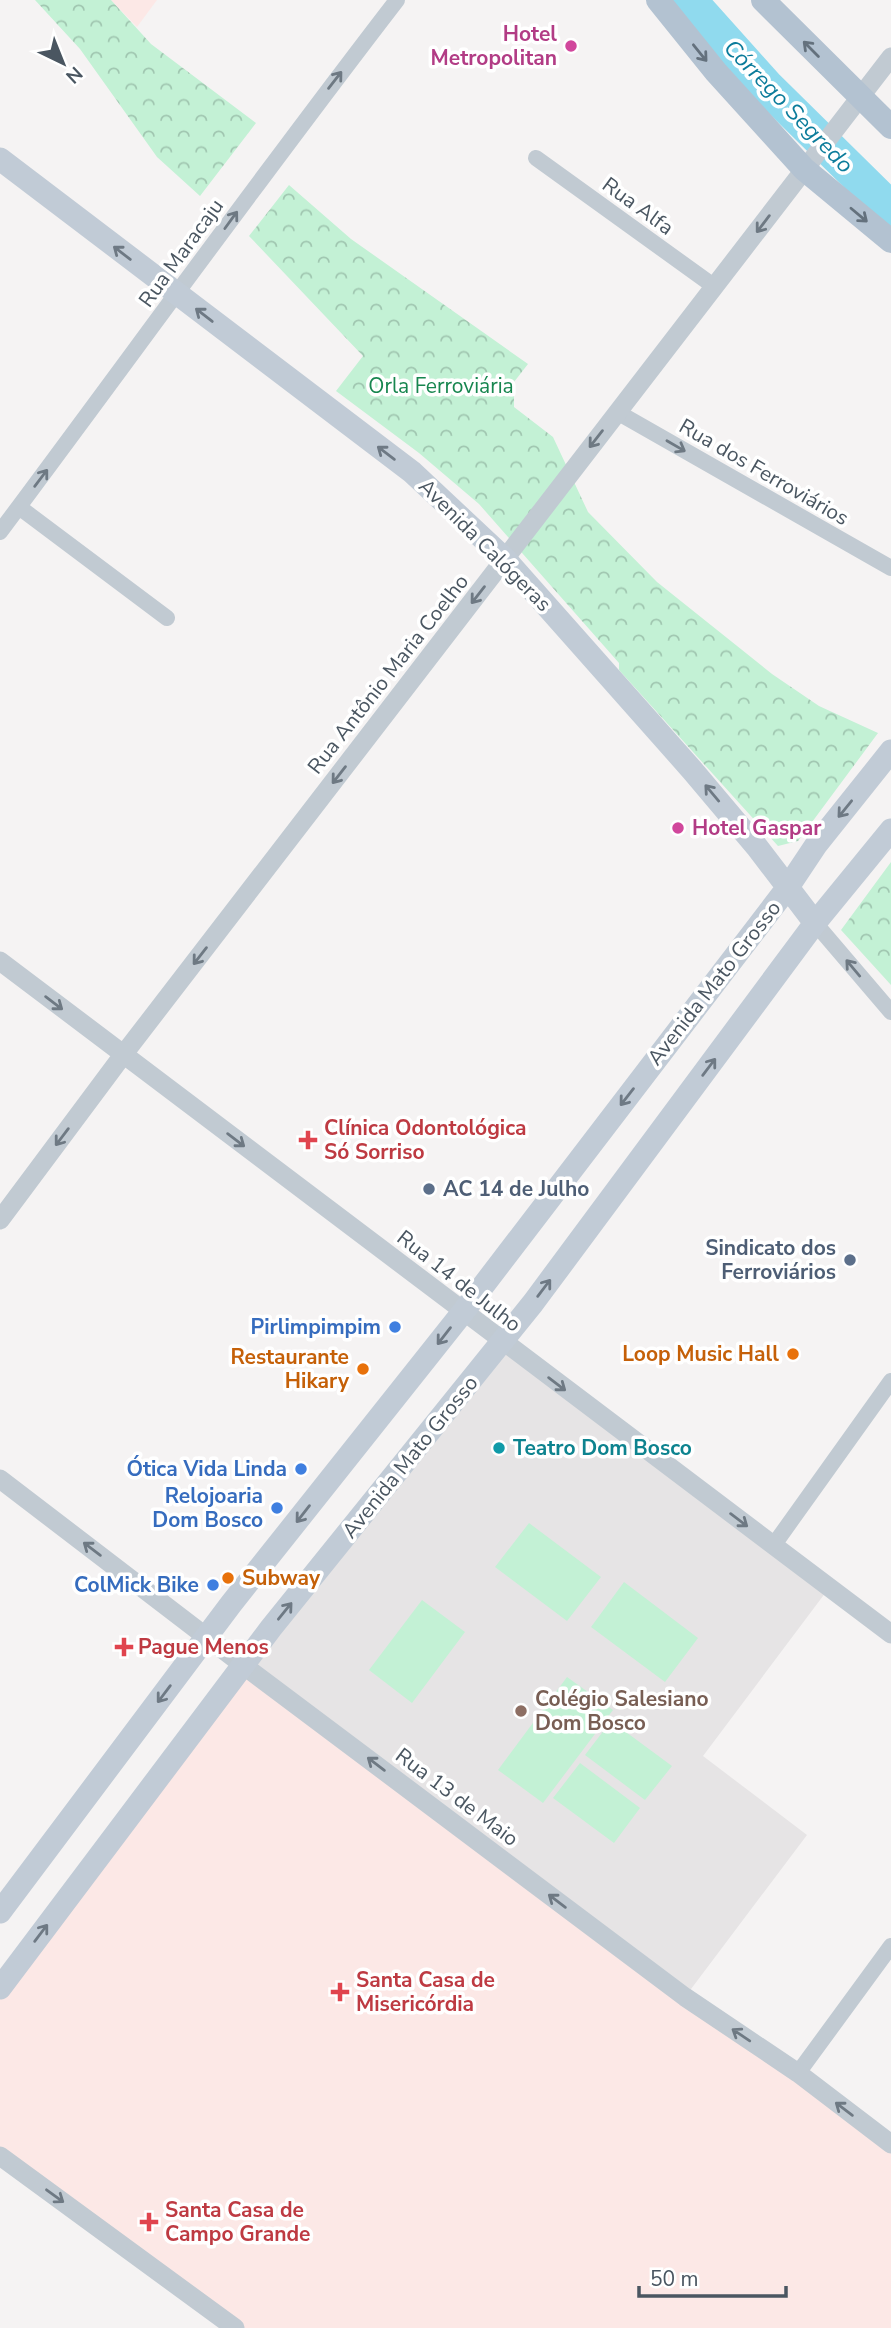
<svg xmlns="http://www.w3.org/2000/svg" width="891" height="2328" font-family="'Nunito Sans',sans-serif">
  <defs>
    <pattern id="forest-crowns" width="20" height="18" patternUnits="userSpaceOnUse" patternTransform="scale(1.75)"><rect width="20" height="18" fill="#c3f1d5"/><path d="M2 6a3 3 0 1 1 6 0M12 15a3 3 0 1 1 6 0" fill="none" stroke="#a0c6b0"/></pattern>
  </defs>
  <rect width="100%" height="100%" fill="#f5f3f3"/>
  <path fill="#e6e4e5" d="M502 1343 829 1588 703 1756 807 1835 685 1997 243 1665Z"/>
  <path fill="#fce8e6" d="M111 0H157L137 27Z
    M243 1665 891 2144V2328H235L0 2156V1988Z"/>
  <path fill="url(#forest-crowns)" d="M35 0H111L151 44 256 123 200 196 157 157 80 49Z
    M289 185 351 239 528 364 514 382V407L553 437 588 512 657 582 772 674 819 706 878 733 798 841 778 846 619 670V663L479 504 419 453 336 391 363 356 249 236Z
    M891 862V985L841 930Z"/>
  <path fill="#c3f1d5" d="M529 1523 601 1577 567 1621 495 1567Z
    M624 1582 698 1638 665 1682 591 1627Z
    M422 1600 465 1632 412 1703 369 1670Z
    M567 1677 613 1710 543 1803 498 1770Z
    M611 1721 672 1766 645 1800 585 1755Z
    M580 1763 640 1808 614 1843 553 1798Z"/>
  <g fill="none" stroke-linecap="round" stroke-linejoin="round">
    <path stroke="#90daee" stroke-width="35" d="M689 0 766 86 891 209"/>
    <path stroke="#c1cad2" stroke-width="16" d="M536 158 715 287
      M617 412 891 568
      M19 507 167 618
      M0 532C132 355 262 175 397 0
      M815 923 891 1012
      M773 1546 891 1381
      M798 2073 891 1946"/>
    <path stroke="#c1cad2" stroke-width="19" d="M0 961 891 1634
      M0 1220 123 1055 891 57
      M0 1479 243 1665 685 1997 798 2073 891 2144
      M0 2156 235 2328"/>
    <path stroke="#c1cbd6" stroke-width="23" d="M0 159 412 472 505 559 692 770 757 847 815 923
      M0 1912 231 1604 463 1312 788 887 816 845 891 751
      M0 1988 271 1628 533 1303 815 923 891 830"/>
    <path stroke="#b3c2d1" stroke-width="24" d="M658 0 716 72 804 169 891 241
      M763 0 891 127"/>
  </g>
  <defs><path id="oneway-shaft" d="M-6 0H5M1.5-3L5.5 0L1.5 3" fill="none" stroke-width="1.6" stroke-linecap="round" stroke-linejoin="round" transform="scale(1.75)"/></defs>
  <g stroke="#64717d">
    <use href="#oneway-shaft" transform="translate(811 49) rotate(-135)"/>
    <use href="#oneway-shaft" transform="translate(700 53) rotate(51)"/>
    <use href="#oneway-shaft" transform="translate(859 215) rotate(40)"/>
  </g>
  <g stroke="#6e7983">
    <use href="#oneway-shaft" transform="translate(335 80) rotate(-52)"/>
    <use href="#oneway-shaft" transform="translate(231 220) rotate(-54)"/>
    <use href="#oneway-shaft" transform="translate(763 224) rotate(127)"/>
    <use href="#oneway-shaft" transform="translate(596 439) rotate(128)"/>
    <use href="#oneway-shaft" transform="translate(676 446) rotate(30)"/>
    <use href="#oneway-shaft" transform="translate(41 478) rotate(-53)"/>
    <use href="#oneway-shaft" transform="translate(478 595) rotate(128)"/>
    <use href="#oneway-shaft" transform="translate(339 775) rotate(128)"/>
    <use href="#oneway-shaft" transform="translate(200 956) rotate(128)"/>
    <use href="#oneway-shaft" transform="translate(853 968) rotate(-130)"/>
    <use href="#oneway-shaft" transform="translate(54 1003) rotate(37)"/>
    <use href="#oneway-shaft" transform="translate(62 1137) rotate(127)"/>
    <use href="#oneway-shaft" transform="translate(236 1140) rotate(37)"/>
    <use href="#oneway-shaft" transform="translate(557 1384) rotate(37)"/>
    <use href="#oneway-shaft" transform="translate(739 1520) rotate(37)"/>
    <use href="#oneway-shaft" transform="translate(92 1549) rotate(-143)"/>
    <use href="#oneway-shaft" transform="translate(376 1764) rotate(-143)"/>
    <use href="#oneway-shaft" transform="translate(557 1901) rotate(-143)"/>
    <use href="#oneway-shaft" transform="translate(741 2035) rotate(-146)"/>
    <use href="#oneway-shaft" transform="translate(844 2109) rotate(-143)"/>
    <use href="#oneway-shaft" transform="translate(55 2196) rotate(36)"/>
  </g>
  <g stroke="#6e7984">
    <use href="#oneway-shaft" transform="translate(122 253) rotate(-142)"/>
    <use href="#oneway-shaft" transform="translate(204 315) rotate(-142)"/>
    <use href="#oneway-shaft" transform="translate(386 453) rotate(-143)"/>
    <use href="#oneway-shaft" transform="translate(712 793) rotate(-130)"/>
    <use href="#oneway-shaft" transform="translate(845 809) rotate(129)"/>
    <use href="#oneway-shaft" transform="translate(709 1067) rotate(-53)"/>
    <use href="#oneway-shaft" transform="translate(627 1097) rotate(128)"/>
    <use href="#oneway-shaft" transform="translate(544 1288) rotate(-53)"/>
    <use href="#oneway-shaft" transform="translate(444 1336) rotate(128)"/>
    <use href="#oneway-shaft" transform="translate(303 1514) rotate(128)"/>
    <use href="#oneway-shaft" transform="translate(285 1611) rotate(-51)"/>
    <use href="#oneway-shaft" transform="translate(164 1694) rotate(127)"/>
    <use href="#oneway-shaft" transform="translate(41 1933) rotate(-53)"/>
  </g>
  <g fill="#d1479c" stroke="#fff" stroke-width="2.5">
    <circle cx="571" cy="46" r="7"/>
    <circle cx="678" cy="828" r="7"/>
  </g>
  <g fill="#e0444e" stroke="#fff" stroke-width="2.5">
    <path d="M304.5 1129.5h7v7h7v7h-7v7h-7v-7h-7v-7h7z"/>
    <path d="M120.5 1636.5h7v7h7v7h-7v7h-7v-7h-7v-7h7z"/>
    <path d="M336.5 1981.5h7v7h7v7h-7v7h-7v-7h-7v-7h7z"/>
    <path d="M145.5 2211.5h7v7h7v7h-7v7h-7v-7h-7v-7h7z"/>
  </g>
  <g fill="#5c6f8a" stroke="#fff" stroke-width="2.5">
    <circle cx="429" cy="1189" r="7"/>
    <circle cx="850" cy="1260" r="7"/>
  </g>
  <g fill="#3f7fe0" stroke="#fff" stroke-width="2.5">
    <circle cx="395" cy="1327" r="7"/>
    <circle cx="301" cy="1469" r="7"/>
    <circle cx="277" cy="1508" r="7"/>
    <circle cx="213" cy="1585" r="7"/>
  </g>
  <g fill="#e8710a" stroke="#fff" stroke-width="2.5">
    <circle cx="793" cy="1354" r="7"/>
    <circle cx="363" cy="1369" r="7"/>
    <circle cx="228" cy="1578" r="7"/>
  </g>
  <circle fill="#0f9aa8" stroke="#fff" stroke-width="2.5" cx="499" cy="1448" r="7"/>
  <circle fill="#8d6e63" stroke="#fff" stroke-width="2.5" cx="521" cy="1711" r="7"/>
  <g text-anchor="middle" stroke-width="7" stroke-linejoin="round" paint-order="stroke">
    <g font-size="21" font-weight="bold" fill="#b23c85" stroke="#fff" text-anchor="end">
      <text x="557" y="41">Hotel<tspan x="557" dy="24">Metropolitan</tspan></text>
      <text x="692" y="835" text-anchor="start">Hotel Gaspar</text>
    </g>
    <g font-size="21" fill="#4a5661" stroke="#fff">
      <text transform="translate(638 206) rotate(36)" y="7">Rua Alfa</text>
      <text transform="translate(181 253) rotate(-54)" y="7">Rua Maracaju</text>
      <text transform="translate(764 472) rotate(30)" y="7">Rua dos Ferroviários</text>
      <text transform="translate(485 545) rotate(45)" y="7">Avenida Calógeras</text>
      <text transform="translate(388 674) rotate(-52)" y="7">Rua Antônio Maria Coelho</text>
      <text transform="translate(714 983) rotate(-52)" y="7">Avenida Mato Grosso</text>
      <text transform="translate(459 1281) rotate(38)" y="7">Rua 14 de Julho</text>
      <text transform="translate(410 1457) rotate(-51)" y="7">Avenida Mato Grosso</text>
      <text transform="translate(457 1797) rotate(37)" y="7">Rua 13 de Maio</text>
    </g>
    <g font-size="21" fill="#17864f" stroke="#fff">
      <text x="441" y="393">Orla Ferroviária</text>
    </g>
    <g font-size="21" font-weight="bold" fill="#be3a42" stroke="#fff" text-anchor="start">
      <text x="324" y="1135">Clínica Odontológica<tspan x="324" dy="24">Só Sorriso</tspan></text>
      <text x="138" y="1654">Pague Menos</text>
      <text x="356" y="1987">Santa Casa de<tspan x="356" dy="24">Misericórdia</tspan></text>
      <text x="165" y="2217">Santa Casa de<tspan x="165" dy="24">Campo Grande</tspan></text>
    </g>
    <g font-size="21" font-weight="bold" fill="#4e5e75" stroke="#fff" text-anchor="start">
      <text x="443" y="1196">AC 14 de Julho</text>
      <text x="836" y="1255" text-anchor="end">Sindicato dos<tspan x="836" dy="24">Ferroviários</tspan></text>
    </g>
    <g font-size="21" font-weight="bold" fill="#366cbe" stroke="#fff" text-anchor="end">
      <text x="381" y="1334">Pirlimpimpim</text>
      <text x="287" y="1476">Ótica Vida Linda</text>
      <text x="263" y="1503">Relojoaria<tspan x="263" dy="24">Dom Bosco</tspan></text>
      <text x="199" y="1592">ColMick Bike</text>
    </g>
    <g font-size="21" font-weight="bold" fill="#c56008" stroke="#fff" text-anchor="end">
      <text x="779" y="1361">Loop Music Hall</text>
      <text x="349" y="1364">Restaurante<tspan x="349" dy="24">Hikary</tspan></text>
      <text x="242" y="1585" text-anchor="start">Subway</text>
    </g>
    <g font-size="21" font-weight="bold" fill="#0d838f" stroke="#fff" text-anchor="start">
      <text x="513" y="1455">Teatro Dom Bosco</text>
    </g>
    <g font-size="21" font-weight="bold" fill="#785e54" stroke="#fff" text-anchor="start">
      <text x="535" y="1706">Colégio Salesiano<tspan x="535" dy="24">Dom Bosco</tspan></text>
    </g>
    <g font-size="23" font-style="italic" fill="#0c7c9b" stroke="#fff">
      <text transform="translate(789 106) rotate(46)" y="8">Córrego Segredo</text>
    </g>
  </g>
  <g transform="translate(63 63) rotate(137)" stroke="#ffffff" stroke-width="5" paint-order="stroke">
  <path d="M0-5L12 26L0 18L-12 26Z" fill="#4a5661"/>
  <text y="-10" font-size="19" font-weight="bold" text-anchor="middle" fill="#4a5661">N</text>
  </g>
  <path d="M639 2286v10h147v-10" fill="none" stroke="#4a5661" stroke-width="3.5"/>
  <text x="650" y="2286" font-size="21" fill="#4a5661" stroke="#ffffff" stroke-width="5" paint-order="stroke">50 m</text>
</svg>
